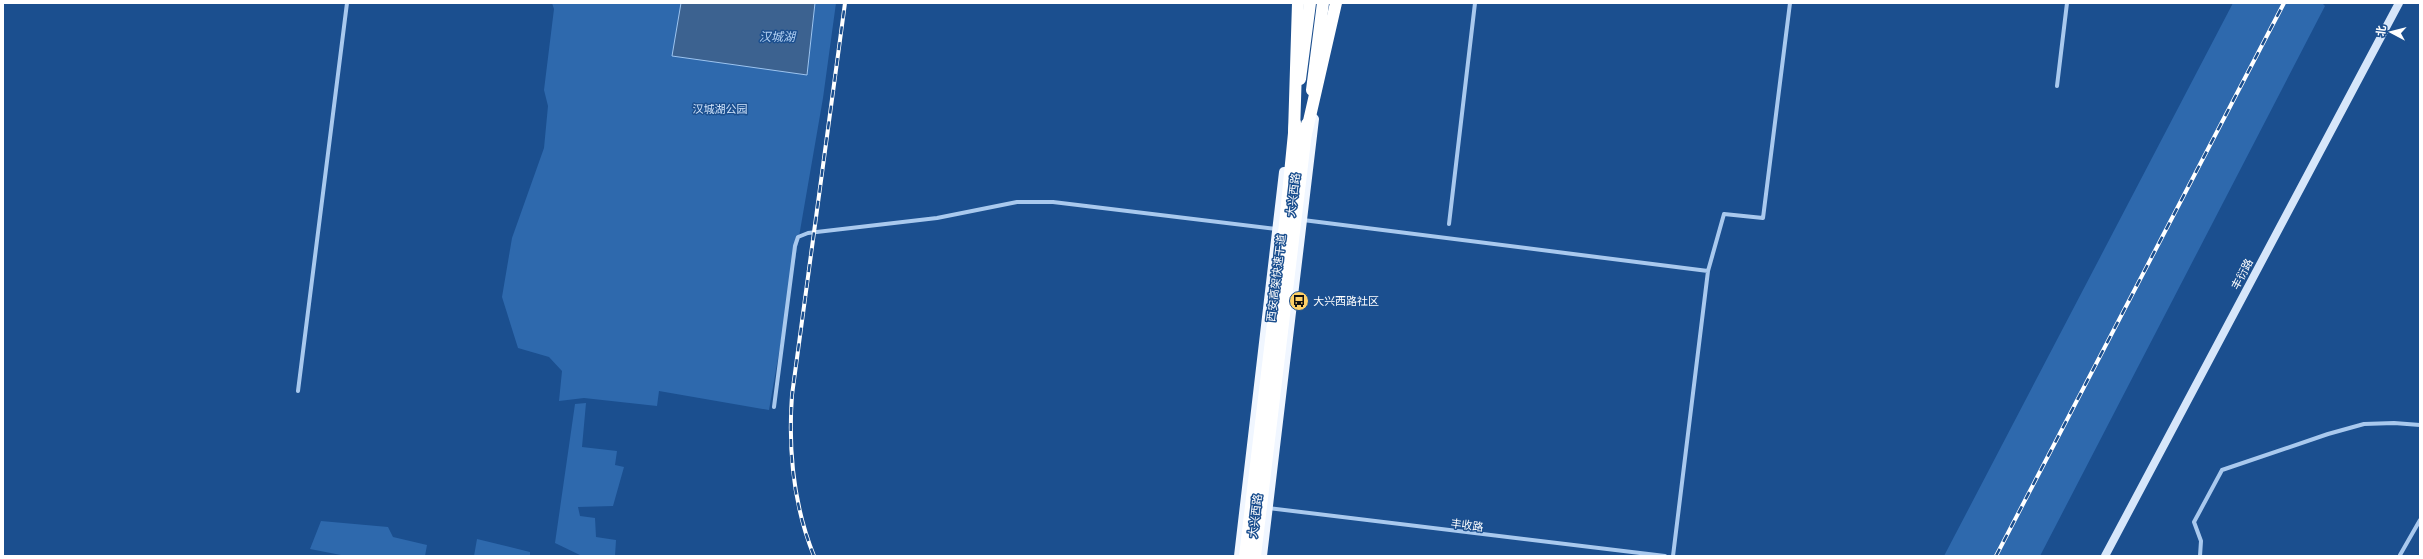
<svg xmlns="http://www.w3.org/2000/svg" width="2423" height="559" font-family="'Titillium Web','Noto Sans SC',sans-serif">
  <rect width="100%" height="100%" fill="#1b4f8f"/>
  <path fill="#2e69ad" d="M552 3H836L823 98 769 410 659 391 657 406 584 398 559 401 562 371 549 357 518 348 502 297 512 238 544 148 548 106 544 90 554 9Z
    M2233 3H2322L2325 6 2040 556H1944Z
    M586 403 582 447 617 451 615 465 624 467 613 506 578 507 580 516 595 518 596 537 616 540 615 556H582L555 543 575 404Z
    M321 521 388 527 393 537 427 545 425 556H346L310 549Z
    M477 539 530 552V556H474Z"/>
  <path fill="#3c6290" stroke="#9cc4f0" d="M681 3H815L807 75 672 56Z"/>
  <g fill="none" stroke-linecap="round" stroke-linejoin="round">
    <path stroke="#a9c9ee" stroke-width="4" d="M2057 86 2067 3
      M1303 220 1708 271 1673 556
      M1449 224 1475 3
      M1708 271 1724 214 1763 218 1790 3
      M298 391 347 3
      M774 407 795 246 798 237 808 233 937 218 1017 202H1053L1277 229
      M1268 508 1665 556
      M2400 555 2420 520
      M2200 556 2201 541 2194 522 2222 470 2328 434 2364 424 2394 423 2420 425"/>
    <path stroke="#d6e6fa" stroke-width="8" d="M2105 556 2399 3"/>
    <path stroke="#f0f6ff" stroke-width="10" d="M1239 556 1284 172
      M1262 556 1314 119"/>
    <path stroke="#fff" stroke-width="12" d="M1300 79 1310 3
      M1312 90 1323 3
      M1245 556 1285 224 1295 123
      M1255 556 1307 124"/>
    <defs>
      <path id="rail" d="M814 556C793 504 788 451 792 395L845 3
        M1996 556 2284 3"/>
    </defs>
    <use href="#rail" stroke="#fff" stroke-width="4"/>
    <use href="#rail" stroke="#1b4f8f" stroke-width="2.5" stroke-dasharray="8" stroke-linecap="butt"/>
    <path stroke="#fff" stroke-width="12" d="M1294 133 1298 3
      M1306 134 1336 3"/>
  </g>
  <defs>
    <symbol id="bus-disc" viewBox="-11 -11 22 22"><circle r="9.5" fill="#ffd166" stroke="#1b4f8f"/><path d="M-5-6H5V4H4V6H2V4H-2V6H-4V4H-5ZM-3.5-4V0h7V-4ZM-3.5 1.2v1.5H-2V1.2ZM2 1.2v1.5H3.5V1.2Z" fill="#111"/></symbol>
  </defs>
  <g fill-rule="evenodd">
    <use href="#bus-disc" x="1288" y="290" width="22" height="22"/>
  </g>
  <g text-anchor="middle" stroke-width="3" stroke-linejoin="round" paint-order="stroke">
    <g font-size="11" fill="#cfe3fa" stroke="#1b4f8f">
      <text x="720" y="113">汉城湖公园</text>
    </g>
    <g font-size="11" fill="#fff" stroke="#1b4f8f">
      <text transform="translate(1293 195) rotate(-83)" y="4">大兴西路</text>
      <text transform="translate(2242 274) rotate(-62)" y="4">丰衍路</text>
      <text transform="translate(1276 278) rotate(-83)" y="4">西安高架快速干道</text>
      <text transform="translate(1255 516) rotate(-83)" y="4">大兴西路</text>
      <text transform="translate(1467 525) rotate(7)" y="4">丰收路</text>
    </g>
    <g font-size="11" fill="#fff" stroke="#1b4f8f" text-anchor="start">
      <text x="1313" y="305">大兴西路社区</text>
    </g>
    <g font-size="12" font-style="italic" fill="#b5d3f5" stroke="#1b4f8f">
      <text x="777" y="41">汉城湖</text>
    </g>
  </g>
  <rect width="2423" height="559" fill="none" stroke="#ffffff" stroke-width="8"/>
  <g transform="translate(2391 32) rotate(277)" stroke="#1b4f8f" stroke-width="3" paint-order="stroke">
  <path d="M0-3L7 15L0 10L-7 15Z" fill="#ffffff"/>
  <text y="-6" font-size="11" font-weight="bold" text-anchor="middle" fill="#ffffff">北</text>
  </g>
</svg>
